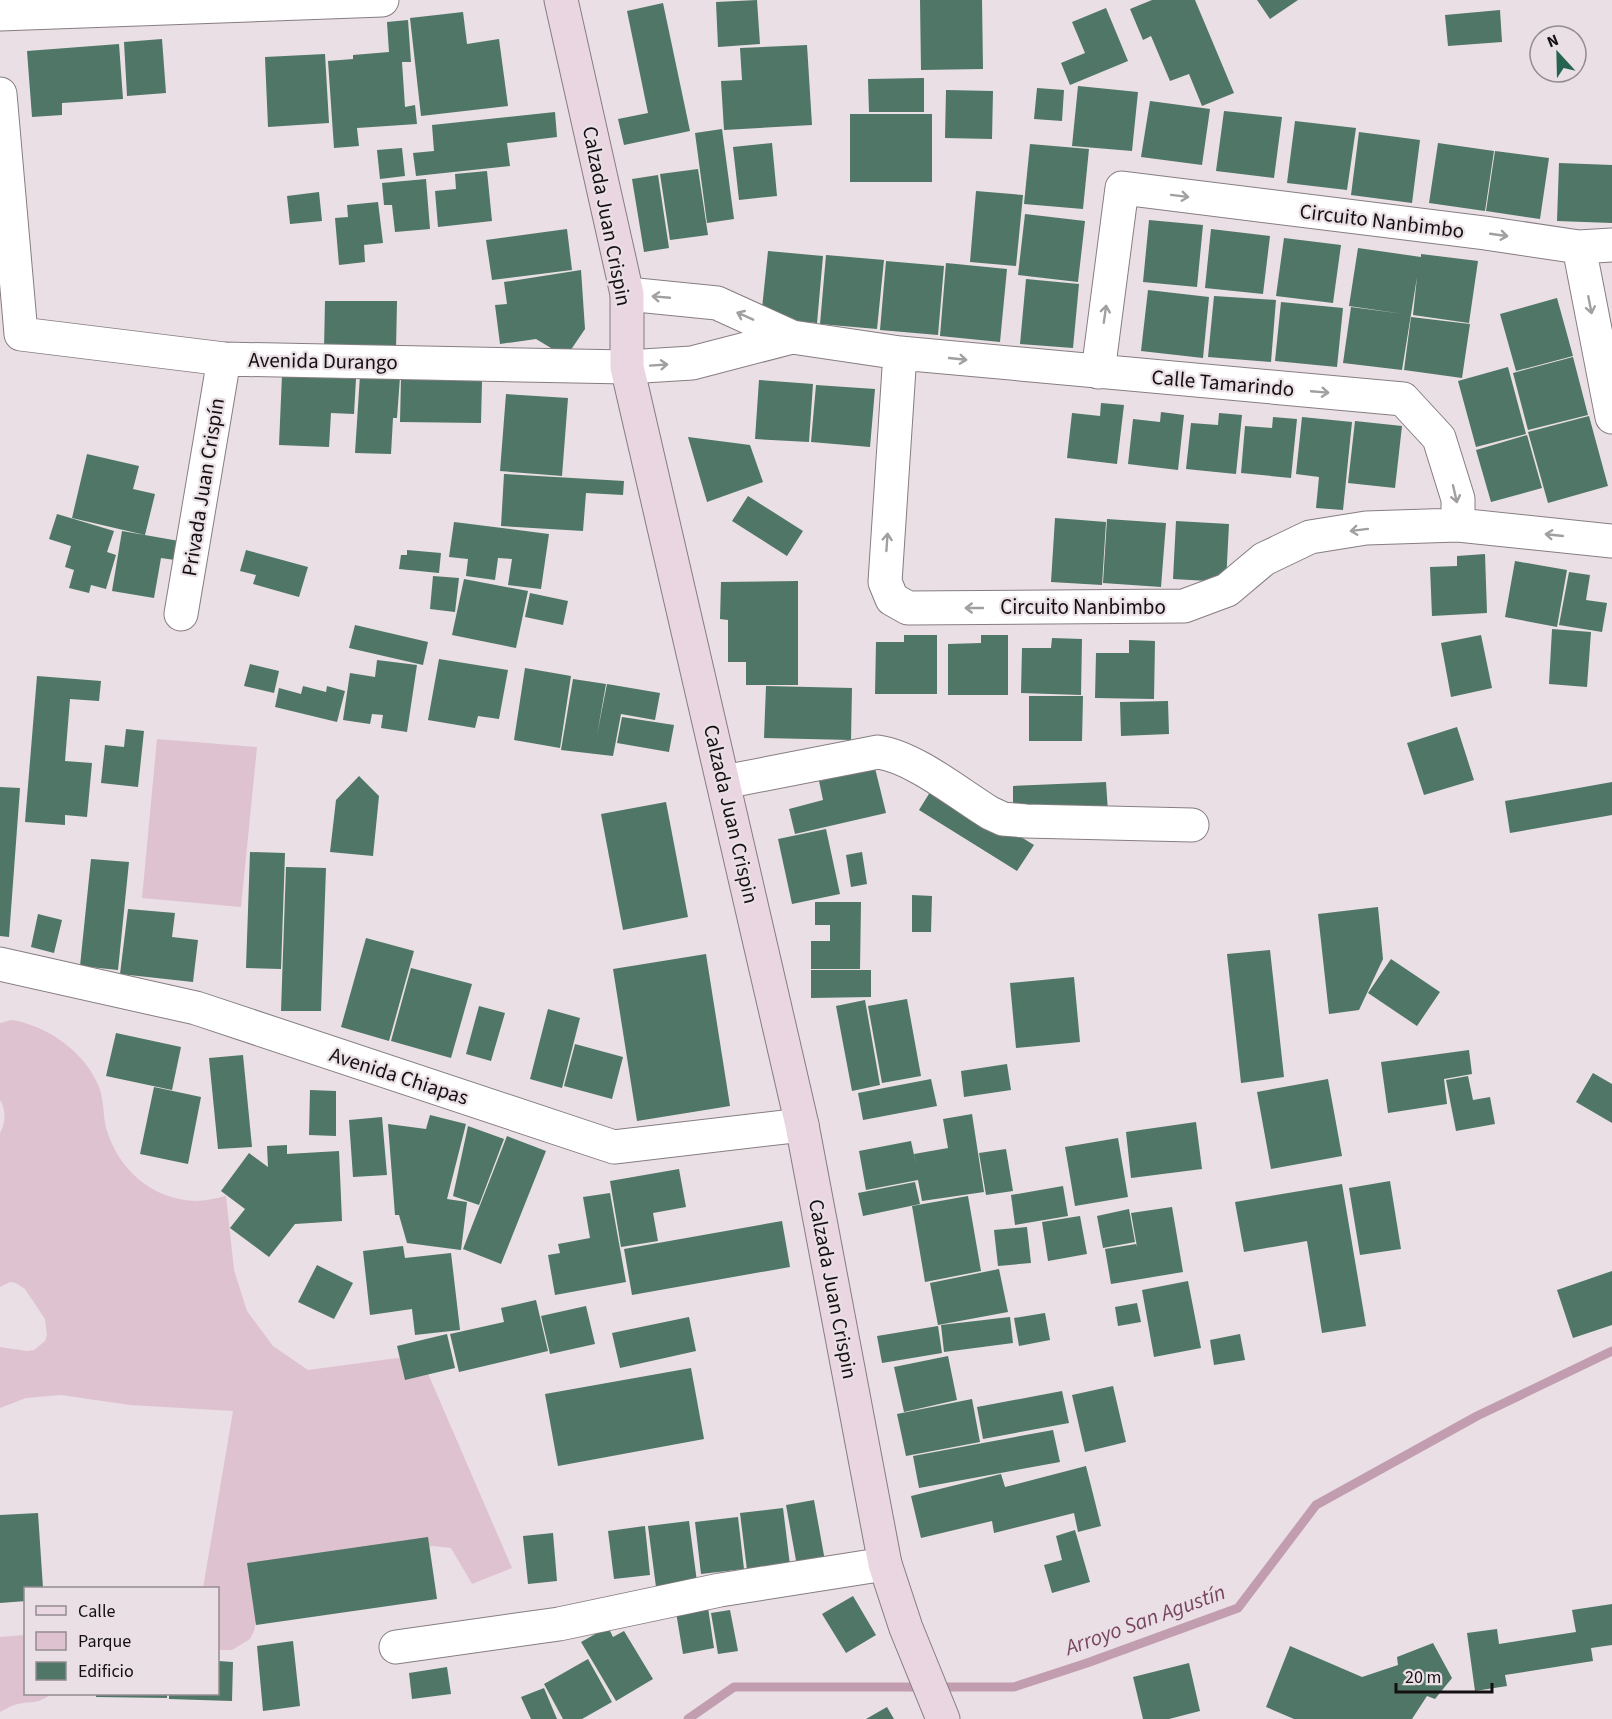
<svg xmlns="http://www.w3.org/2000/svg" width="1612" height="1719" font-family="'Source Sans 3',sans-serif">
  <rect width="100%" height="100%" fill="#e9dfe4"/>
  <path fill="#dfc2d0" d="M157 739 257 747 241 907 142 898Z
    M12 1020C48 1026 85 1052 99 1087 104 1100 103 1115 106 1128 118 1169 151 1199 195 1201 205 1201 216 1198 226 1196L234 1270 247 1311 273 1346 308 1370 420 1355 512 1568 472 1584 451 1548 433 1546 305 1564 259 1608 254 1631 250 1639 232 1650H218V1588H203L233 1411 130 1405 61 1395 26 1398 0 1408V1347L27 1351 34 1350 45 1341 47 1335 45 1319 25 1289 16 1283 10 1282 0 1287V1133C6 1122 6 1110 0 1100V1023Z
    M25 1635 26 1694H51C38 1704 33 1701 18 1704 12 1705 6 1709 0 1712V1637Z"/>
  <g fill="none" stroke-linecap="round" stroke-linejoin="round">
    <path stroke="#c19daf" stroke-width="9" d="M936 1687H1014L1087 1663 1238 1608 1316 1505 1477 1416 1612 1351
      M688 1719 734 1687H922"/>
  </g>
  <path fill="#4f7666" d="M757 0 760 44 718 47 716 2Z
    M920 0H982L983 69 921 70Z
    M1152 0H1195L1234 93 1202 106 1189 74 1170 81 1151 36 1143 40 1130 9Z
    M1257 0H1298L1270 19Z
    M663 3 690 131 624 145 618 119 648 113 627 11Z
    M1106 8 1128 61 1070 85 1061 63 1085 53 1072 22Z
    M1500 10 1502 42 1448 46 1445 15Z
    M463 12 467 44 499 39 508 106 421 116 410 18Z
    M408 20 411 62H402L405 107 415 105 417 124 357 128 359 146 334 148 328 61 353 59V55L389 52 387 22Z
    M162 39 166 93 127 96 124 42Z
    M119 44 123 99 62 103V115L32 117 27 51Z
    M807 45 812 125 724 130 721 81 742 80 740 48Z
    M325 54 329 123 268 127 265 57Z
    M924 78V112H869L868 79Z
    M1078 86 1138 92 1132 151 1072 146Z
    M1037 88 1064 90 1062 121 1034 119Z
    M946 90 993 91 992 139 945 138Z
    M1150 101 1210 109 1202 165 1141 157Z
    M1224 111 1282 117 1274 178 1216 171Z
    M555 112 557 137 507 143 510 166 416 176 413 153 434 151 432 125Z
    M850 114H932V182H850Z
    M1295 121 1356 128 1347 190 1287 183Z
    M722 129 734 219 707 223 695 133Z
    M1359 132 1420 140 1412 203 1351 195Z
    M772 143 777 196 739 200 733 147Z
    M1438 143 1494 151 1485 211 1429 203Z
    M1030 144 1089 149 1083 209 1024 204Z
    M402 148 405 176 380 179 377 150Z
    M1495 151 1549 158 1540 219 1486 211Z
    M1559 163 1612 165V223L1557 221Z
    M698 169 708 235 670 240 660 174Z
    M487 171 492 221 438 227 435 191 456 189 455 174Z
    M658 175 669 248 644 252 632 179Z
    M426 179 430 229 395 232 392 205H384L382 183Z
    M976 191 1023 195 1016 266 970 262Z
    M319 192 322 221 290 224 287 196Z
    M378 202 383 243 364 245 365 262 339 265 335 218 348 217 347 205Z
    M1025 214 1085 221 1078 282 1018 275Z
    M1149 220 1203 225 1197 287 1143 282Z
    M567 229 572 270 492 280 486 240Z
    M1211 229 1270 236 1263 294 1205 288Z
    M1284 238 1341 245 1333 303 1276 296Z
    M1358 248 1421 257V254L1478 261 1469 323 1413 315 1417 277 1402 370 1343 363 1351 307 1404 314 1349 306Z
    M768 251 823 256 817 323 761 318Z
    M826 255 884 260 877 329 820 324Z
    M886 261 944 266 938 335 880 330Z
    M946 263 1007 269 1000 342 940 336Z
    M581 270 585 329 566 357 536 339 500 344 495 305 507 304 504 282Z
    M1026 279 1079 284 1073 348 1020 344Z
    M1148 290 1209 297 1203 358 1141 351Z
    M1214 296 1276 300 1271 362 1208 357Z
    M1557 298 1573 356 1516 371 1500 314Z
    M325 301H397L396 350 324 349Z
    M1281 302 1343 308 1337 367 1275 361Z
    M1411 317 1470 324 1462 378 1404 370Z
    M1573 357 1588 415 1528 430 1513 373Z
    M1508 367 1526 434 1476 447 1458 381Z
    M282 375 356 379 354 414 331 413 329 447 279 445Z
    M360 375 400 377 397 418H393L391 454 355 453Z
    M401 379 482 381 481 423 400 422Z
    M759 380 813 384 809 442 755 439Z
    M816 385 875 389 870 447 811 442Z
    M506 394 568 398 562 476 500 471Z
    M1101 403 1124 405 1117 464 1067 458 1072 413 1100 416Z
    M1161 412 1184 415 1178 470 1128 464 1133 419 1160 422Z
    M1219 413 1242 415 1236 474 1186 469 1191 423 1218 425Z
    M1589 416 1608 486 1548 503 1528 432Z
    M1273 417 1297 419 1291 478 1241 473 1245 426 1272 428Z
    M1302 417 1352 422 1343 510 1316 508 1319 477 1296 474Z
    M1355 421 1402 426 1395 488 1348 483Z
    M1527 435 1542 488 1491 502 1476 450Z
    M688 437 750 445 763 482 707 502Z
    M87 454 139 466 133 489 155 494 145 535 72 518Z
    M504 474 624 481 623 495 586 493 583 531 501 526Z
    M748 496 803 531 787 556 732 521Z
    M57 514 114 531 107 552 116 555 106 589 91 585 89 593 69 588 74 570 65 567 71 546 49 539Z
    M1055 518 1106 522 1102 585 1051 582Z
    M1107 519 1166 523 1161 587 1103 583Z
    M1176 521 1229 524 1226 582 1173 579Z
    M454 522 549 534 541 589 508 585 512 559 498 558 495 580 466 576 468 559 449 557Z
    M122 531 179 541 175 560 161 558 154 598 112 591Z
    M246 550 308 567 299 597 253 584 256 575 240 571Z
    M407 550 441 553 439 573 399 569 401 555H407Z
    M1485 554 1487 613 1432 616 1430 567 1457 566V556Z
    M1515 561 1567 570 1557 627 1505 617Z
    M1569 572 1590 575 1586 600 1607 603 1602 632 1559 625Z
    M433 576 459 578 455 612 430 609Z
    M464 579 528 591 516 648 452 635Z
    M798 581V685H746V662H728V620L720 619 721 582Z
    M530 593 568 601 563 625 525 617Z
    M355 625 428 642 423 665 349 648Z
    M1552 629 1591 632 1587 687 1549 684Z
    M904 635H937V694H875L876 642H904Z
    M981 635H1008V695H948V644L981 643Z
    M1481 635 1492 688 1451 697 1441 643Z
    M1052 638 1082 639 1081 695 1021 693 1022 648H1051Z
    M1129 640 1155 641 1154 699 1095 698 1096 653H1129Z
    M439 659 508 670 499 719 478 716 475 728 428 720Z
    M377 660 417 665 407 732 381 728 383 715 372 714 370 724 343 720 350 673 375 677Z
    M250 664 279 671 274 693 244 686Z
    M525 668 571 676 560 748 514 740Z
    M37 676 101 681 99 701 70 699 65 761 92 763 87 817 65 815V825L25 822Z
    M573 679 606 684 597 735 607 684 660 693 655 720 621 714 613 756 561 750Z
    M303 686 326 692 327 686 345 691 337 722 275 707 279 688 301 694Z
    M766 686 852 688 851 740 764 738Z
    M1029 696H1083L1082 741H1029Z
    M1168 701 1169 734 1121 736 1120 702Z
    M622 717 674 725 669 752 617 743Z
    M1457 727 1474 780 1424 795 1407 743Z
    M126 729 144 731 138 787 101 783 105 745 124 747Z
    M875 768 886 813 795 834 789 809 823 800 819 781Z
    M359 776 379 796 373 856 330 852 336 800Z
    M1106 782 1108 812 1013 815V786Z
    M1612 782V815L1510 833 1505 801Z
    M935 784 1034 845 1017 871 919 810Z
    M0 787 20 788 9 937 0 936Z
    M666 802 688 917 623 930 601 814Z
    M826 829 840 894 792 904 778 839Z
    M250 852 285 853 281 969 246 968Z
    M862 852 867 884 851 887 846 855Z
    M91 859 129 862 118 970 80 966Z
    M286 867 326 868 321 1011H281Z
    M912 895 932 896 931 932H912Z
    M815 902H861L860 969H811V941H830V925H815Z
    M1378 907 1383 959 1359 1010 1329 1014 1318 914Z
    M128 909 175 913 172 937 198 940 193 982 120 974Z
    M38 914 62 920 54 953 31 947Z
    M366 938 414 951 389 1041 341 1027Z
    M1270 950 1284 1077 1241 1083 1227 954Z
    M706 954 730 1106 637 1121 613 969Z
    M1391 959 1440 992 1417 1026 1368 993Z
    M411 968 472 984 451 1058 391 1041Z
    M811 970H871V997L811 998Z
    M1074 977 1080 1042 1016 1048 1010 983Z
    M907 999 921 1076 882 1083 868 1006Z
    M865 1000 880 1085 852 1091 836 1006Z
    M479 1006 505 1013 491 1061 466 1054Z
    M548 1009 580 1018 562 1088 530 1079Z
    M116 1033 181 1047 172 1090 106 1076Z
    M575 1044 623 1057 612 1099 564 1086Z
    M1469 1050 1472 1074 1444 1079 1447 1104 1388 1113 1381 1062Z
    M243 1055 252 1147 218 1149 209 1058Z
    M1007 1064 1011 1090 964 1097 961 1071Z
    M1593 1073 1612 1084V1123L1576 1102Z
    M1468 1076 1473 1100 1490 1097 1495 1124 1456 1131 1446 1080Z
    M931 1079 937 1106 863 1120 858 1093Z
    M1328 1079 1342 1156 1271 1169 1257 1092Z
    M154 1087 201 1097 188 1164 140 1154Z
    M310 1090 336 1091V1136L309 1135Z
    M972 1114 984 1192 922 1201 918 1180 866 1190 859 1151 911 1141 916 1164 914 1154 948 1148 943 1119Z
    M430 1115 466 1124 447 1199 467 1202 461 1250 407 1243 399 1215H395L388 1124 426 1129Z
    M382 1117 387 1175 353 1177 349 1120Z
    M1196 1122 1202 1169 1131 1178 1126 1132Z
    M468 1126 504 1139 479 1205 453 1196Z
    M507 1136 546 1151 501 1264 463 1249Z
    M1118 1138 1128 1197 1075 1206 1065 1147Z
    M287 1145V1154L339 1151 342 1221 295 1224 269 1257 230 1228 245 1209 221 1191 249 1153 268 1167 267 1146Z
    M1006 1149 1013 1191 986 1195 979 1153Z
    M679 1169 686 1207 653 1213 658 1241 621 1247 610 1181Z
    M1390 1181 1401 1249 1360 1255 1349 1188Z
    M915 1182 920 1204 863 1216 858 1193Z
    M1342 1184 1366 1326 1322 1333 1307 1241 1244 1252 1235 1202Z
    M1063 1186 1068 1216 1015 1225 1011 1195Z
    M610 1193 626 1282 555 1295 548 1255 560 1253 558 1244 590 1238 583 1197Z
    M968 1196 981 1271 925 1282 912 1206Z
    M1172 1207 1183 1272 1111 1284 1105 1249 1136 1244 1137 1247 1131 1213Z
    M1129 1209 1135 1242 1103 1248 1097 1216Z
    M1080 1216 1087 1254 1048 1261 1042 1222Z
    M782 1221 790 1267 632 1295 624 1249Z
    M1027 1227 1031 1263 998 1266 994 1230Z
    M403 1246 405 1258 451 1253 460 1330 415 1335 412 1309 370 1315 363 1251Z
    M317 1265 353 1283 334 1319 298 1302Z
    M999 1269 1008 1312 938 1325 930 1283Z
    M1612 1271V1325L1573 1338 1557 1290Z
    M1188 1281 1201 1348 1154 1357 1142 1290Z
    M536 1300 548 1351 459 1372 450 1334 504 1322 501 1308Z
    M1137 1303 1141 1322 1118 1326 1115 1307Z
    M586 1306 595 1344 550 1354 541 1316Z
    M1045 1313 1050 1340 1019 1346 1014 1318Z
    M689 1317 696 1351 620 1368 612 1333Z
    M1010 1317 1013 1343 944 1352 941 1325Z
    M938 1326 942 1353 882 1363 877 1336Z
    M447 1334 455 1368 405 1380 397 1346Z
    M1240 1334 1245 1360 1214 1365 1210 1340Z
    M948 1356 957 1400 904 1412 894 1367Z
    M691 1368 704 1439 558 1466 545 1394Z
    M1113 1386 1126 1442 1085 1452 1072 1395Z
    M1062 1391 1069 1423 983 1439 977 1407Z
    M972 1399 980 1442 906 1456 897 1414Z
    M1053 1430 1060 1462 919 1488 913 1456Z
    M1086 1466 1101 1526 1078 1532 1074 1513 994 1533 992 1521 921 1538 911 1496 1001 1474 1005 1487Z
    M814 1500 825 1561 797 1566 786 1505Z
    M783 1508 790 1565 747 1570 740 1513Z
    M38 1513 43 1588H26V1601L0 1603V1515Z
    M738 1517 744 1569 701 1574 695 1522Z
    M689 1521 697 1582 656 1587 648 1526Z
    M645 1526 650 1575 614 1579 608 1531Z
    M1075 1530 1090 1582 1052 1593 1044 1565 1062 1560 1056 1536Z
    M553 1533 557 1581 528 1584 523 1536Z
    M428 1537 437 1599 256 1625 247 1563Z
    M853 1596 876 1635 846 1653 822 1614Z
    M707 1601 714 1648 683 1654 675 1606Z
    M1612 1604V1645L1591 1648 1593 1661 1505 1675 1507 1686 1475 1691 1467 1633 1497 1629 1499 1644 1576 1632 1572 1610Z
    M730 1610 738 1651 718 1654 711 1613Z
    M608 1627 613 1637 624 1631 653 1679 616 1701 581 1642Z
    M293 1641 300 1706 263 1711 257 1646Z
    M1433 1643 1452 1678 1435 1699 1427 1696 1412 1719H1294L1266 1707 1290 1646 1362 1677 1398 1665 1397 1657Z
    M588 1659 612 1702 582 1719H563L544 1684Z
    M218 1661 233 1662 232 1701 169 1699V1694H218Z
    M1189 1663 1200 1711 1169 1719H1143L1133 1677Z
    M447 1667 451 1694 412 1699 409 1673Z
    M544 1688 557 1719H531L521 1697Z
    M96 1694H167V1698L96 1697Z
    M887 1707 894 1719H866Z"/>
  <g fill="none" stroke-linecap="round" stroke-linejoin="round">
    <defs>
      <path id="street" d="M0 14 382 0
        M0 94 21 334 224 359 627 367 692 363 792 337
        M1579 247 1612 417
        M627 294 717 303 792 337 900 353 1403 399 1439 438 1458 499V525
        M900 353 885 582 892 599 908 608 1184 606 1227 590 1264 559 1310 537 1366 528 1458 525 1612 541
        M1098 372 1122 188 1485 233 1579 247 1612 245
        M181 614 224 359
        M724 782 878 752C914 757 959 794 990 813L1003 819 1026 821 1192 825
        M0 964 196 1008 614 1147 802 1125
        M396 1647 559 1624 720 1590 885 1564"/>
      <path id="secondary" d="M561 0 627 294V367L802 1125 885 1564 906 1628 943 1719"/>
    </defs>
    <use href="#street" stroke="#867d82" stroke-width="35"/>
    <use href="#secondary" stroke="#867d82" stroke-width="35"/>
    <use href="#street" stroke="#fff" stroke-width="33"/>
    <use href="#secondary" stroke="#e9d6e0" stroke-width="33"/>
  </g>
  <defs><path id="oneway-shaft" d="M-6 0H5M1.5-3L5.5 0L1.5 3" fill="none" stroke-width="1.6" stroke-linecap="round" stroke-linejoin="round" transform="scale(1.5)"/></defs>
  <g stroke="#a19fa0">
    <use href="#oneway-shaft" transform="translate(1180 196) rotate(7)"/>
    <use href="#oneway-shaft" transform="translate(1499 235) rotate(8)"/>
    <use href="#oneway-shaft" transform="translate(661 297) rotate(-175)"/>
    <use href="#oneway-shaft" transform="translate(1590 305) rotate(79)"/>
    <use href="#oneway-shaft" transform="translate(1105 314) rotate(-82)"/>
    <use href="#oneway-shaft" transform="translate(745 316) rotate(-156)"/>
    <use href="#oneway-shaft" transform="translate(958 359) rotate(6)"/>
    <use href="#oneway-shaft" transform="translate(659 365) rotate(-4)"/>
    <use href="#oneway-shaft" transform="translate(1320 392) rotate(5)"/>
    <use href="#oneway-shaft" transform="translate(1455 494) rotate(77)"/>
    <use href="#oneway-shaft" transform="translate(1359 530) rotate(173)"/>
    <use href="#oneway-shaft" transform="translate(1554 535) rotate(-174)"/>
    <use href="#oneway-shaft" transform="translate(887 542) rotate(-86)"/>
    <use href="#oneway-shaft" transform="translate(974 608) rotate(180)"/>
  </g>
  <g text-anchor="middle" stroke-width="4.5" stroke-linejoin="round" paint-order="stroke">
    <g font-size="21" fill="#141012" stroke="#e9dfe4">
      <text transform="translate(607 216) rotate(79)" y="7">Calzada Juan Crispin</text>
      <text transform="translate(1382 221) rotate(7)" y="7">Circuito Nanbimbo</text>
      <text transform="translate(323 361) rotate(1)" y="7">Avenida Durango</text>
      <text transform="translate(1223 383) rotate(5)" y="7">Calle Tamarindo</text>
      <text transform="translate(203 487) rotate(-81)" y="7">Privada Juan Crispín</text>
      <text x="1083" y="614">Circuito Nanbimbo</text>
      <text transform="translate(731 814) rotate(77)" y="7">Calzada Juan Crispin</text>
      <text transform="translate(399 1076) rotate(18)" y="7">Avenida Chiapas</text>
      <text transform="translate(833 1289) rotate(79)" y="7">Calzada Juan Crispin</text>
    </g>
    <g font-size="22" font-style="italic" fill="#784560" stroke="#e9dfe4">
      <text transform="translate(1145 1619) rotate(-20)" y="8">Arroyo San Agustín</text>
    </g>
  </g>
  <rect x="24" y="1587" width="195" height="108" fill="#e9dfe4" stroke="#948c90" stroke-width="1.5"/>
  <rect x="36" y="1606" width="30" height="9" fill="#e9d6e0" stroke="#948c90" stroke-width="1.5"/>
  <text x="78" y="1617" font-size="18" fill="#141012">Calle</text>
  <rect x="36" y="1632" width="30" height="18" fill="#dfc2d0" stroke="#948c90" stroke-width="1.5"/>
  <text x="78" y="1647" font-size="18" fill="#141012">Parque</text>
  <rect x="36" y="1662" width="30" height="18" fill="#4f7666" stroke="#948c90" stroke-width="1.5"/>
  <text x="78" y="1677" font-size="18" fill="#141012">Edificio</text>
  <g transform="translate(1558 54) rotate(338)"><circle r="28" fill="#e9dfe4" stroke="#948c90" stroke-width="1.5"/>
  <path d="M0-4.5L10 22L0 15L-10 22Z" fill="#27644f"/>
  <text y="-9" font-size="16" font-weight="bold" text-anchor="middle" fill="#141012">N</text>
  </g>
  <path d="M1396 1683v9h96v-9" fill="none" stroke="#141012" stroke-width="3"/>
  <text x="1405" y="1683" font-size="18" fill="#141012" stroke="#e9dfe4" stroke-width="4.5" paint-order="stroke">20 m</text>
</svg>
